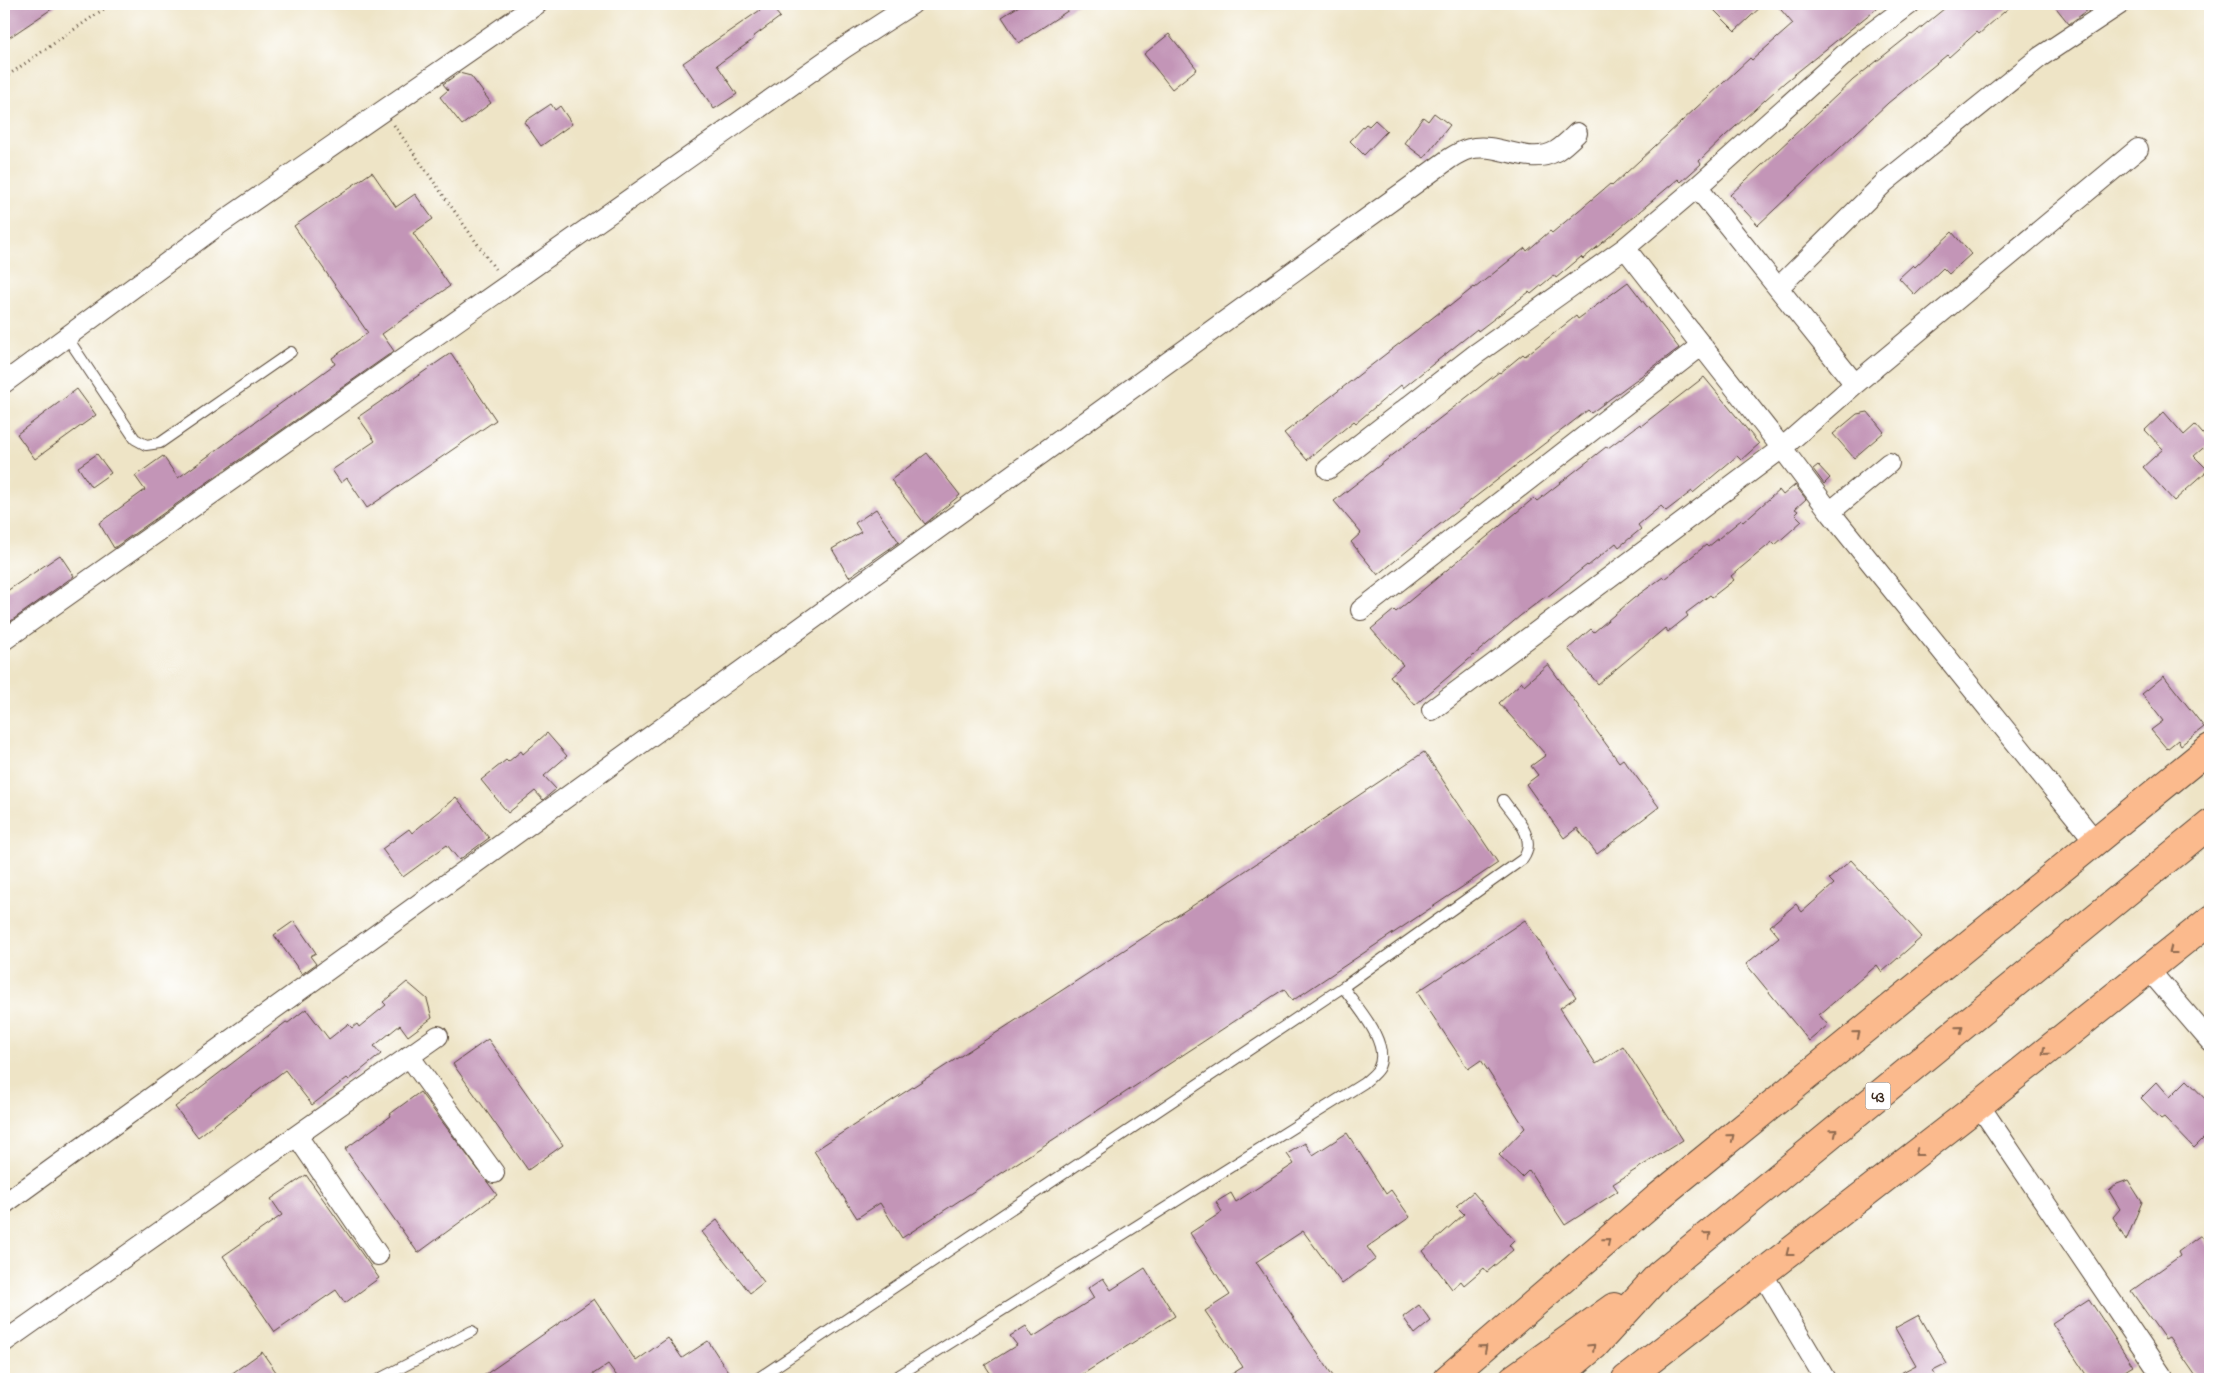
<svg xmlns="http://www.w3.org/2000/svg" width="2214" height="1383" font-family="'Indie Flower',sans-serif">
  <rect width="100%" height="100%" fill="#fff"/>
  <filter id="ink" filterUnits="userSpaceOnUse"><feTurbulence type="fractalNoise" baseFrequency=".02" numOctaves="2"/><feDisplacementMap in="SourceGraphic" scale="10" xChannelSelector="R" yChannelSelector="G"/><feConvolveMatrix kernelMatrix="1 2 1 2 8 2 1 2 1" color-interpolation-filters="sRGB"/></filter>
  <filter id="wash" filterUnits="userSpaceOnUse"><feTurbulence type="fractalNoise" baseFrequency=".0096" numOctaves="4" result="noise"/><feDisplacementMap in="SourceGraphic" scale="20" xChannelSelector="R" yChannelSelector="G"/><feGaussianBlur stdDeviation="1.12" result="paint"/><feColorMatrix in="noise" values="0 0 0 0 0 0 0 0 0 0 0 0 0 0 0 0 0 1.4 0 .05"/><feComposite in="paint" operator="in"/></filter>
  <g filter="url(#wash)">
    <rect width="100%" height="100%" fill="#eee4c6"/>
    <g id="blocks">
      <path fill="#c395b7" d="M4 4H59L4 41Z
        M769 4 780 17 753 37 754 39 717 65 737 94 714 109 683 63Z
        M1022 4H1078L1019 43 1002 17Z
        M1708 4H1764L1735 31Z
        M1776 4H1882L1785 82 1725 136 1699 161 1701 164 1681 182 1678 179 1583 259 1581 257 1556 278 1554 275 1531 294 1529 292 1478 331 1477 329 1403 388 1401 385 1356 423 1354 421 1307 460 1284 433 1449 305 1450 306 1474 287 1475 288 1525 248 1527 251 1550 231 1552 233 1610 184 1612 186 1750 58 1752 60 1793 24Z
        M1950 4H2013L1979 34 1977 32 1949 57 1947 55 1888 103 1758 225 1730 195 1853 80 1911 34 1912 35Z
        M2053 4H2096L2069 24Z
        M1169 34 1197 69 1172 89 1144 54Z
        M459 73 471 76 491 103 462 125 440 97 448 90 443 84Z
        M551 104 555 110 560 106 572 124 541 146 524 122Z
        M1434 113 1450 125 1424 158 1404 143 1423 117 1428 121Z
        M1375 120 1387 131 1364 155 1350 141 1366 124 1369 126Z
        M372 172 396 207 415 194 433 219 413 233 450 286 382 334 394 351 114 548 99 523 145 490 135 476 163 456 178 478 335 364 332 358 368 333 294 226Z
        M1952 232 1971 254 1949 274 1943 268 1915 295 1899 278 1913 265 1915 267Z
        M1628 282 1679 348 1591 413 1588 410 1435 528 1378 575 1351 542 1361 533 1334 501 1499 372 1500 373 1523 354 1525 356 1576 316 1578 319Z
        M451 353 496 420 367 508 347 478 341 483 332 470 375 441 358 417Z
        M1704 377 1759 444 1741 460 1737 456 1693 493 1692 491 1666 511 1661 506 1638 525 1641 529 1619 547 1616 543 1588 566 1587 565 1547 597 1546 596 1520 616 1415 705 1390 676 1403 665 1371 629 1394 610 1396 612 1534 498 1537 501 1606 447 1608 448 1640 424 1641 426Z
        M77 389 96 415 35 459 17 434Z
        M1868 412 1884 432 1854 458 1833 434 1857 414Z
        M2164 412 2184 435 2195 425 2210 442 2194 456 2208 470 2174 501 2143 467 2163 449 2145 430Z
        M927 453 960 495 925 524 891 480Z
        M97 454 111 473 91 487 78 467Z
        M1818 465 1830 478 1824 484 1813 469Z
        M1795 485 1806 499 1795 509 1798 511 1795 514 1802 521 1775 545 1772 542 1731 576 1734 580 1712 597 1710 595 1686 613 1688 616 1668 632 1665 628 1598 684 1568 649 1591 629 1594 632 1634 598 1663 577 1664 579 1706 545 1708 547 1741 520 1743 522 1779 490 1783 495Z
        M876 509 899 542 849 577 832 549 861 532 855 523Z
        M60 555 74 576 4 626V593Z
        M1548 664 1619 762 1623 759 1659 807 1597 854 1577 828 1564 838 1526 784 1538 775 1531 766 1546 755 1499 703 1522 682 1524 685Z
        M2164 676 2204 727 2181 745 2178 740 2167 749 2151 730 2163 721 2142 694Z
        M547 733 567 756 544 776 556 789 543 800 535 791 508 813 481 780 506 760 508 762 521 751 523 754Z
        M1424 752 1498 863 1292 1001 1284 989 902 1238 880 1203 857 1218 814 1151 1209 895Z
        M456 797 489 838 459 860 447 845 403 877 382 849 409 829 412 833Z
        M1851 860 1922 937 1882 972 1877 965 1819 1015 1828 1025 1809 1041 1746 964 1779 937 1770 926 1796 904 1802 912 1834 884 1829 879Z
        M1525 920 1576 997 1560 1008 1596 1064 1623 1046 1683 1140 1613 1184 1618 1191 1565 1225 1529 1170 1522 1177 1499 1155 1525 1128 1481 1060 1468 1069 1417 992Z
        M294 921 316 953 310 956 316 964 302 974 274 935Z
        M407 982 427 999 432 1018 408 1036 400 1025 374 1046 381 1054 349 1080 347 1078 312 1105 285 1070 198 1137 175 1107 286 1022 288 1023 306 1009 329 1039 348 1024 352 1028 357 1024 359 1027 386 1005 383 1002Z
        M488 1039 563 1145 528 1170 453 1064Z
        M2187 1080 2210 1104V1132L2194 1148 2164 1117 2161 1119 2141 1098 2157 1082 2170 1097Z
        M420 1092 497 1195 418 1253 345 1149 391 1116 390 1114Z
        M1347 1133 1386 1194 1391 1190 1410 1217 1367 1247 1376 1259 1342 1284 1303 1231 1256 1262 1335 1379H1224L1243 1367 1205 1311 1230 1295 1190 1233 1222 1212 1216 1202 1231 1193 1236 1202 1294 1164 1287 1154 1305 1143 1313 1155Z
        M306 1175 379 1278 345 1303 336 1290 275 1332 223 1256 282 1215 271 1199Z
        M2128 1180 2142 1202 2126 1241 2113 1217 2120 1209 2109 1191 2117 1184Z
        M1473 1192 1514 1240 1509 1245 1513 1250 1487 1272 1484 1268 1464 1285 1461 1281 1452 1289 1423 1251 1464 1214 1456 1206Z
        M717 1220 764 1282 750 1293 702 1232Z
        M2201 1235 2210 1248V1379H2198L2169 1337 2165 1339 2131 1291 2180 1256 2178 1252Z
        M1145 1268 1175 1316 1075 1379H994L985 1365 1017 1345 1010 1336 1026 1326 1033 1337 1094 1298 1088 1288 1103 1278 1111 1290Z
        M594 1299 636 1361 668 1338 682 1358 708 1341 733 1379H619L608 1364 586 1379H479Z
        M2089 1299 2133 1366 2112 1379H2089L2052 1323Z
        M1419 1305 1431 1321 1415 1334 1403 1317Z
        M1919 1315 1947 1364 1933 1371 1937 1379H1889L1916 1365 1895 1328Z
        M262 1352 281 1379H224Z"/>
    </g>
  </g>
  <g filter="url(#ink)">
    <use href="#blocks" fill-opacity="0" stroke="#564637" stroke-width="1"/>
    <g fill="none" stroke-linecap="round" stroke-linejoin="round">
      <defs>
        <path id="lane" d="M67 337 135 439 146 445 160 443 291 352
          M379 1379 472 1331
          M757 1379 1343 987 1523 859C1538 838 1515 817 1503 800
          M893 1379 1364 1083C1368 1079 1375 1074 1378 1069 1392 1044 1357 1007 1343 987"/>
        <path id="street" d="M1697 187 1855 45 1910 4
          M1625 248 1782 448 1855 384 2138 149
          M1778 288 1885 182 2040 57 2120 4
          M4 383 221 223 537 4
          M1328 469 1476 354 1625 248 1697 187 1855 384
          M1830 512 1889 463
          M1361 610 1702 345
          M4 640 844 48 912 4
          M1432 710 1782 448 1830 512 2095 841
          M2148 969 2210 1041
          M409 1056 494 1173
          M1979 1105 2164 1379
          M297 1136 378 1255
          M4 1204 1449 159C1455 155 1462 151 1469 149 1498 141 1528 167 1556 151 1564 146 1571 139 1577 133
          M1762 1273 1825 1379
          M4 1342 438 1036"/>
        <path id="highway" d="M1447 1379 1657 1198 2210 748
          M1513 1379 1614 1307
          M1555 1379 1594 1346 1660 1274 2210 824
          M1626 1379 1979 1105 2210 920"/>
      </defs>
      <use href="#lane" stroke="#564637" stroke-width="12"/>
      <use href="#street" stroke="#564637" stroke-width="22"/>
      <use href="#highway" stroke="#564637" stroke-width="30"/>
      <path stroke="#564637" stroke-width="3" stroke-dasharray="1 4" stroke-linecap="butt" d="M4 78 111 4
        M394 125 495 269"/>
      <use href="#lane" stroke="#fff" stroke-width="10"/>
      <use href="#street" stroke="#fff" stroke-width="20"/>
      <use href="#highway" stroke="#fbba8d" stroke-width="28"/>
    </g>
    <defs><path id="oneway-chevron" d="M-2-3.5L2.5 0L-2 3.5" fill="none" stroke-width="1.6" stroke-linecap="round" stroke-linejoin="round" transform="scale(1.25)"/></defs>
    <g stroke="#916b50">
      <use href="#oneway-chevron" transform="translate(2172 951) rotate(142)"/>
      <use href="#oneway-chevron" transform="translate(1960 1029) rotate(-39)"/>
      <use href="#oneway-chevron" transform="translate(1857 1034) rotate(-39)"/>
      <use href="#oneway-chevron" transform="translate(2045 1052) rotate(141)"/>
      <use href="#oneway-chevron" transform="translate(1834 1132) rotate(-39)"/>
      <use href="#oneway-chevron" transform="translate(1731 1137) rotate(-39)"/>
      <use href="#oneway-chevron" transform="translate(1918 1153) rotate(142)"/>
      <use href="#oneway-chevron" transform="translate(1708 1235) rotate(-39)"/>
      <use href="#oneway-chevron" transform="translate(1607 1241) rotate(-41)"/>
      <use href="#oneway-chevron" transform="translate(1789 1253) rotate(142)"/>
      <use href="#oneway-chevron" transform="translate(1592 1347) rotate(-43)"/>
      <use href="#oneway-chevron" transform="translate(1484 1348) rotate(-41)"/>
    </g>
  </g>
  <g text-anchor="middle" stroke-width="4" stroke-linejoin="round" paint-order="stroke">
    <rect fill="#fff" stroke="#766a62" stroke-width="1" x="1865.5" y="1082.5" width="25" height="27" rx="4"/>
    <g font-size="16" font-weight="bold" fill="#3b2a1e">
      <text x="1878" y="1102">43</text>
    </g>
  </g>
  <rect width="2214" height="1383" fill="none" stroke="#fff" stroke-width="20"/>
</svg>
